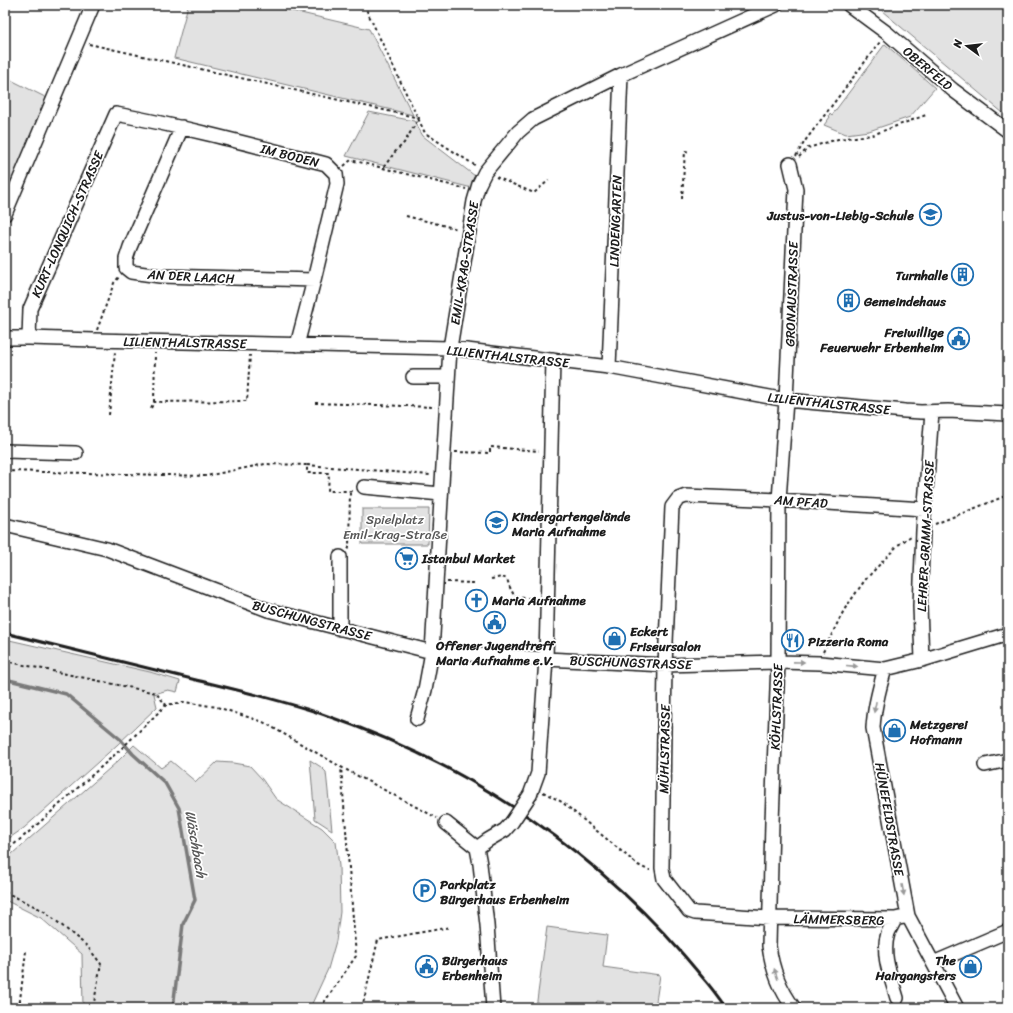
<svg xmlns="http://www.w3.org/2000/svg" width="1013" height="1013" font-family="Sriracha,sans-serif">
  <rect width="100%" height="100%" fill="#fff"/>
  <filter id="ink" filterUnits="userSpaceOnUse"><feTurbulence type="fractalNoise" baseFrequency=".025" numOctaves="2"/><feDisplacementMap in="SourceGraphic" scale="8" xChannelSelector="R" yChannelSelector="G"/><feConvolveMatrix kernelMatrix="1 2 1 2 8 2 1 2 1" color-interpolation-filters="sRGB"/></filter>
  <g filter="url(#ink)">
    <path fill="#e2e2e2" stroke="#7f7f7f" d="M188 5H267L369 29 413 115 174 58Z
      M875 5H1008V115L1003 113Z
      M885 44 935 88 910 117 869 131 846 134 824 125 830 117 829 116 830 113 832 115Z
      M5 77 49 99 5 204Z
      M369 112 414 121 423 136 475 176 472 188 346 156Z
      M362 509H429L428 544H362Z
      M5 639 150 672 180 681 177 692 168 690 154 694 157 707 117 745 24 828 8 839 5 838Z
      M134 745 161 768 171 761 196 782 217 762 233 763 250 766 262 779 276 799 322 828 336 842 339 866 340 912 336 941 328 969 310 1008H83L82 954 41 918 5 900V860L118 761Z
      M310 760 321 767 326 772 332 830 315 819Z
      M547 927 607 935 603 967 660 975 655 1008H649L597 1001 595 1008H536Z"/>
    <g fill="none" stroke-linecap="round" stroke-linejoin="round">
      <path stroke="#7a7a7a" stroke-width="3.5" d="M5 679 66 694 120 739 133 754 165 783 179 808 195 900 183 924 173 1008"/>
      <defs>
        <path id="minor" d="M849 5 887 33 953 90 1008 131
          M182 127 130 247 126 259V268L131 272 160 276 314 280
          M790 164 796 189 786 400 779 500 778 662 772 822 769 946C772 968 780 990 794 1008
          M5 214 93 5
          M5 338H29L94 340 450 348 609 367 786 400 905 411 921 412 948 411 1008 414
          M29 338 30 309 116 114C186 127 256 146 326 164L336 174 337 184 314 280 297 345
          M609 367 621 75
          M413 377H448
          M5 451 76 453
          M364 487 441 494
          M5 525 107 549 268 610 432 652 546 659 665 665 778 662 820 663 885 669 922 660 1008 634
          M340 629V557
          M922 660 920 606 923 530 932 412
          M885 669C879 689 874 708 873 728L908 916 957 1008
          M417 719 425 690 432 652 450 348 474 201 479 184 485 172 518 132 533 119 621 75 776 5
          M985 765 1008 760
          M530 795 538 773 546 659 553 360
          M446 823 477 848 480 864 487 925 493 1008
          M477 848 488 840 505 830 512 822
          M908 916 895 919 770 918 695 913 689 911 664 879 662 868 665 665 672 507 678 499 686 496 779 500 924 509
          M895 919C893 924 890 928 888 933 881 955 891 977 897 998
          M933 963 1008 931"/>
      </defs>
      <use href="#minor" stroke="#1c1c1c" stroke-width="16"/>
      <path stroke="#1c1c1c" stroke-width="2" stroke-dasharray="3 3" stroke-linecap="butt" d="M364 5 425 133 476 166
        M89 44 419 118 404 143 395 152 383 168
        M796 156 805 141 880 42
        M799 157 808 148 838 139 872 135 926 115
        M344 166 351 160 466 189
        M496 177 534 193 549 180
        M682 199 685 151 690 152
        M406 216 458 229
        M97 330 114 283 119 277
        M154 402 155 353
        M315 403 435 407
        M151 408 154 402 247 401 250 355
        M109 415 115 352
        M455 452 490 453V447L539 451
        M307 465 431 475
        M5 471 206 476 265 464 307 465V473H329L328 491H354
        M935 524 1008 495
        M348 549 349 548 350 491
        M491 579 502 577 507 579C514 600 515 598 536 598
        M447 582 474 583
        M823 652 844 610 865 580 898 545 911 536
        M5 661 156 693 166 705
        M543 792 562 802 638 865 648 870H650
        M5 845 10 848
        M5 852 30 831 121 749 166 705 184 702 217 707 263 722 341 767 437 818
        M5 892 44 911 87 946 101 964 93 1008
        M19 1008 26 951
        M321 1008 323 1004 356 956 341 767
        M362 1008 378 940 451 927"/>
      <use href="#minor" stroke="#fff" stroke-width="13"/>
      <path stroke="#1c1c1c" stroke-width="3" d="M5 633C66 648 127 663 188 678 233 689 278 699 322 714 472 765 603 855 703 978 711 987 719 998 726 1008"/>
      <defs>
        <path id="minor-bridge" d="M512 822 530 795"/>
      </defs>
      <use href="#minor-bridge" stroke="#1c1c1c" stroke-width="16" stroke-linecap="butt"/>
      <use href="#minor-bridge" stroke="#fff" stroke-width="13"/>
    </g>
    <defs><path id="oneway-solid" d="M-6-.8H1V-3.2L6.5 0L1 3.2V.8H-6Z"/></defs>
    <g fill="#999">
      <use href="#oneway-solid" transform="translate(799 662) rotate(1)"/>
      <use href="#oneway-solid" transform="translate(852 666) rotate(5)"/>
      <use href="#oneway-solid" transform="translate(875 707) rotate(101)"/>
      <use href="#oneway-solid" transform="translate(903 890) rotate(80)"/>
      <use href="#oneway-solid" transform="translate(776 974) rotate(-109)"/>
    </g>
  </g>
  <defs>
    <symbol id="school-ring" viewBox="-11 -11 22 22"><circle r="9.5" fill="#fff" stroke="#1f6fb2" stroke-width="1.5"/><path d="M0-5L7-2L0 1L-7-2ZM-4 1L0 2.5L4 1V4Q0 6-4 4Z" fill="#1f6fb2"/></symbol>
    <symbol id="building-ring" viewBox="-11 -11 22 22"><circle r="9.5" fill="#fff" stroke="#1f6fb2" stroke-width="1.5"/><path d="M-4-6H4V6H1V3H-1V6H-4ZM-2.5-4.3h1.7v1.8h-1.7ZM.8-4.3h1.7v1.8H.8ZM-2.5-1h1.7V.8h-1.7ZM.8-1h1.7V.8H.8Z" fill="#1f6fb2"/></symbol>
    <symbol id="civic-ring" viewBox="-11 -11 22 22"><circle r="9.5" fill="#fff" stroke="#1f6fb2" stroke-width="1.5"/><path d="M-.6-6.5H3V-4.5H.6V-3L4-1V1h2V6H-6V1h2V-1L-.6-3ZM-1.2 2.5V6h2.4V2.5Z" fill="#1f6fb2"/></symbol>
    <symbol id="supermarket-ring" viewBox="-11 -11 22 22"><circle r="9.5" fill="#fff" stroke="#1f6fb2" stroke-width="1.5"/><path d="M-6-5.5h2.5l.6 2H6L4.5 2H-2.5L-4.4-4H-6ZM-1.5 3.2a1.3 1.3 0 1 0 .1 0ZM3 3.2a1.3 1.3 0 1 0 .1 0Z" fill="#1f6fb2"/></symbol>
    <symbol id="church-ring" viewBox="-11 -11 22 22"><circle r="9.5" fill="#fff" stroke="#1f6fb2" stroke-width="1.5"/><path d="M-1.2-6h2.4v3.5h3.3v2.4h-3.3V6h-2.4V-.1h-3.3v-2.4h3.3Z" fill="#1f6fb2"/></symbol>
    <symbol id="shop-ring" viewBox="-11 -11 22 22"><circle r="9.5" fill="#fff" stroke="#1f6fb2" stroke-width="1.5"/><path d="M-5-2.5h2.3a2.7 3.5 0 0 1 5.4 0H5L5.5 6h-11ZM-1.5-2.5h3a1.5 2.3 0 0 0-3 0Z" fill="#1f6fb2"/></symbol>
    <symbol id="restaurant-ring" viewBox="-11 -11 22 22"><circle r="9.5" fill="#fff" stroke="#1f6fb2" stroke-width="1.5"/><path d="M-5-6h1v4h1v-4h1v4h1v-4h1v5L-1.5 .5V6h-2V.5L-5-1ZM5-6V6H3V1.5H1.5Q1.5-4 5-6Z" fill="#1f6fb2"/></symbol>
    <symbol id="parking-ring" viewBox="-11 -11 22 22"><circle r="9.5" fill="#fff" stroke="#1f6fb2" stroke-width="1.5"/><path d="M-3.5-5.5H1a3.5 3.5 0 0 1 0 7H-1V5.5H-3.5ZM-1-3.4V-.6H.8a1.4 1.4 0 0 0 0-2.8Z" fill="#1f6fb2"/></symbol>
  </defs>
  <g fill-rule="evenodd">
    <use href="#school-ring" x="918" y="202" width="25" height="25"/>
    <use href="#building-ring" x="950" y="262" width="25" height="25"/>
    <use href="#building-ring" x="836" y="288" width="25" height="25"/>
    <use href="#civic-ring" x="946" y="326" width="25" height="25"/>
    <use href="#school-ring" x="484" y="510" width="25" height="25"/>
    <use href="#supermarket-ring" x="394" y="546" width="25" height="25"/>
    <use href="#church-ring" x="464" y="588" width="25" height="25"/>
    <use href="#civic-ring" x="482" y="610" width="25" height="25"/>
    <use href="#shop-ring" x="602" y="626" width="25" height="25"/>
    <use href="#restaurant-ring" x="780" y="628" width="25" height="25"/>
    <use href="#shop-ring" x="882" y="718" width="25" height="25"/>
    <use href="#parking-ring" x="412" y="878" width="25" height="25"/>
    <use href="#civic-ring" x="414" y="954" width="25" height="25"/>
    <use href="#shop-ring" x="958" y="954" width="25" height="25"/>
  </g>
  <g text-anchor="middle" stroke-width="3.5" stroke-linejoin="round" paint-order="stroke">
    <g font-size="13" fill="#1c1c1c" stroke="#fff">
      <text transform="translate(928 68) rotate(40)" y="5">OBERFELD</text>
      <text transform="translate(290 155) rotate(14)" y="5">IM BODEN</text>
      <text transform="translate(615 221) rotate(-88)" y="5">LINDENGARTEN</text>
      <text transform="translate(67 224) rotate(-66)" y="5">KURT-LONQUICH-STRASSE</text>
      <text transform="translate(464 263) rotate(-81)" y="5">EMIL-KRAG-STRASSE</text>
      <text transform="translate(191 276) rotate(3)" y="5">AN DER LAACH</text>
      <text transform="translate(791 294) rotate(-88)" y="5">GRONAUSTRASSE</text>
      <text transform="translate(185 342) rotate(1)" y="5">LILIENTHALSTRASSE</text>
      <text transform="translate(508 356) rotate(6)" y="5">LILIENTHALSTRASSE</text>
      <text transform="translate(829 403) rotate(6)" y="5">LILIENTHALSTRASSE</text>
      <text transform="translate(801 501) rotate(4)" y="5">AM PFAD</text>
      <text transform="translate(925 536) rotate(-87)" y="5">LEHRER-GRIMM-STRASSE</text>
      <text transform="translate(312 620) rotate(15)" y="5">BUSCHUNGSTRASSE</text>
      <text transform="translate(631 662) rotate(2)" y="5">BUSCHUNGSTRASSE</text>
      <text transform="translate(776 707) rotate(-88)" y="5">KÖHLSTRASSE</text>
      <text transform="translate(664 749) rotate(-89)" y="5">MÜHLSTRASSE</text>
      <text transform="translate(890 819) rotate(80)" y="5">HÜNEFELDSTRASSE</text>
      <text transform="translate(839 919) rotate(1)" y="5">LÄMMERSBERG</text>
    </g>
    <g font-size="13" font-weight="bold" fill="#1c1c1c" stroke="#fff" text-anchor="start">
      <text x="914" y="220" text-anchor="end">Justus-von-Liebig-Schule</text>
      <text x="948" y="280" text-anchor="end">Turnhalle</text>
      <text x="864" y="306">Gemeindehaus</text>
      <text x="944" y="337" text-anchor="end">Freiwillige<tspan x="944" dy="15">Feuerwehr Erbenheim</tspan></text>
      <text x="512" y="521">Kindergartengelände<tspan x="512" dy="15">Maria Aufnahme</tspan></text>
      <text x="422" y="563">Istanbul Market</text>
      <text x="492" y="605">Maria Aufnahme</text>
      <text x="630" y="636">Eckert<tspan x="630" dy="15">Friseursalon</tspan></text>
      <text x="808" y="646">Pizzeria Roma</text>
      <text x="495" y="650" text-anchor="middle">Offener Jugendtreff<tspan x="495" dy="15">Maria Aufnahme e.V.</tspan></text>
      <text x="910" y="729">Metzgerei<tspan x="910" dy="15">Hofmann</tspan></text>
      <text x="440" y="889">Parkplatz<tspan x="440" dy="15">Bürgerhaus Erbenheim</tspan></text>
      <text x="442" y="965">Bürgerhaus<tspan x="442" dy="15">Erbenheim</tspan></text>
      <text x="956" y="965" text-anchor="end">The<tspan x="956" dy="15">Hairgangsters</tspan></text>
    </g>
    <g font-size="13" fill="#575757" stroke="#fff">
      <text x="395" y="524">Spielplatz<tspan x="395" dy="15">Emil-Krag-Straße</tspan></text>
    </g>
    <g font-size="14" font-style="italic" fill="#5a5a5a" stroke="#fff">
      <text transform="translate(196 844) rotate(80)" y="5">Wäschbach</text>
    </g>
  </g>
  <rect width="1013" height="1013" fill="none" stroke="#fff" stroke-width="20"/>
  <rect x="10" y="10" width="993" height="993" fill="none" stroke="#1c1c1c" stroke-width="1.5" filter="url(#ink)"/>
  <g transform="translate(967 46) rotate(285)" stroke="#ffffff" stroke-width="3" paint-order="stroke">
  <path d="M0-3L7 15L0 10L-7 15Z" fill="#1c1c1c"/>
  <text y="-6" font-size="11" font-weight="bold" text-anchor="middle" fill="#1c1c1c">N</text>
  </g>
</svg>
